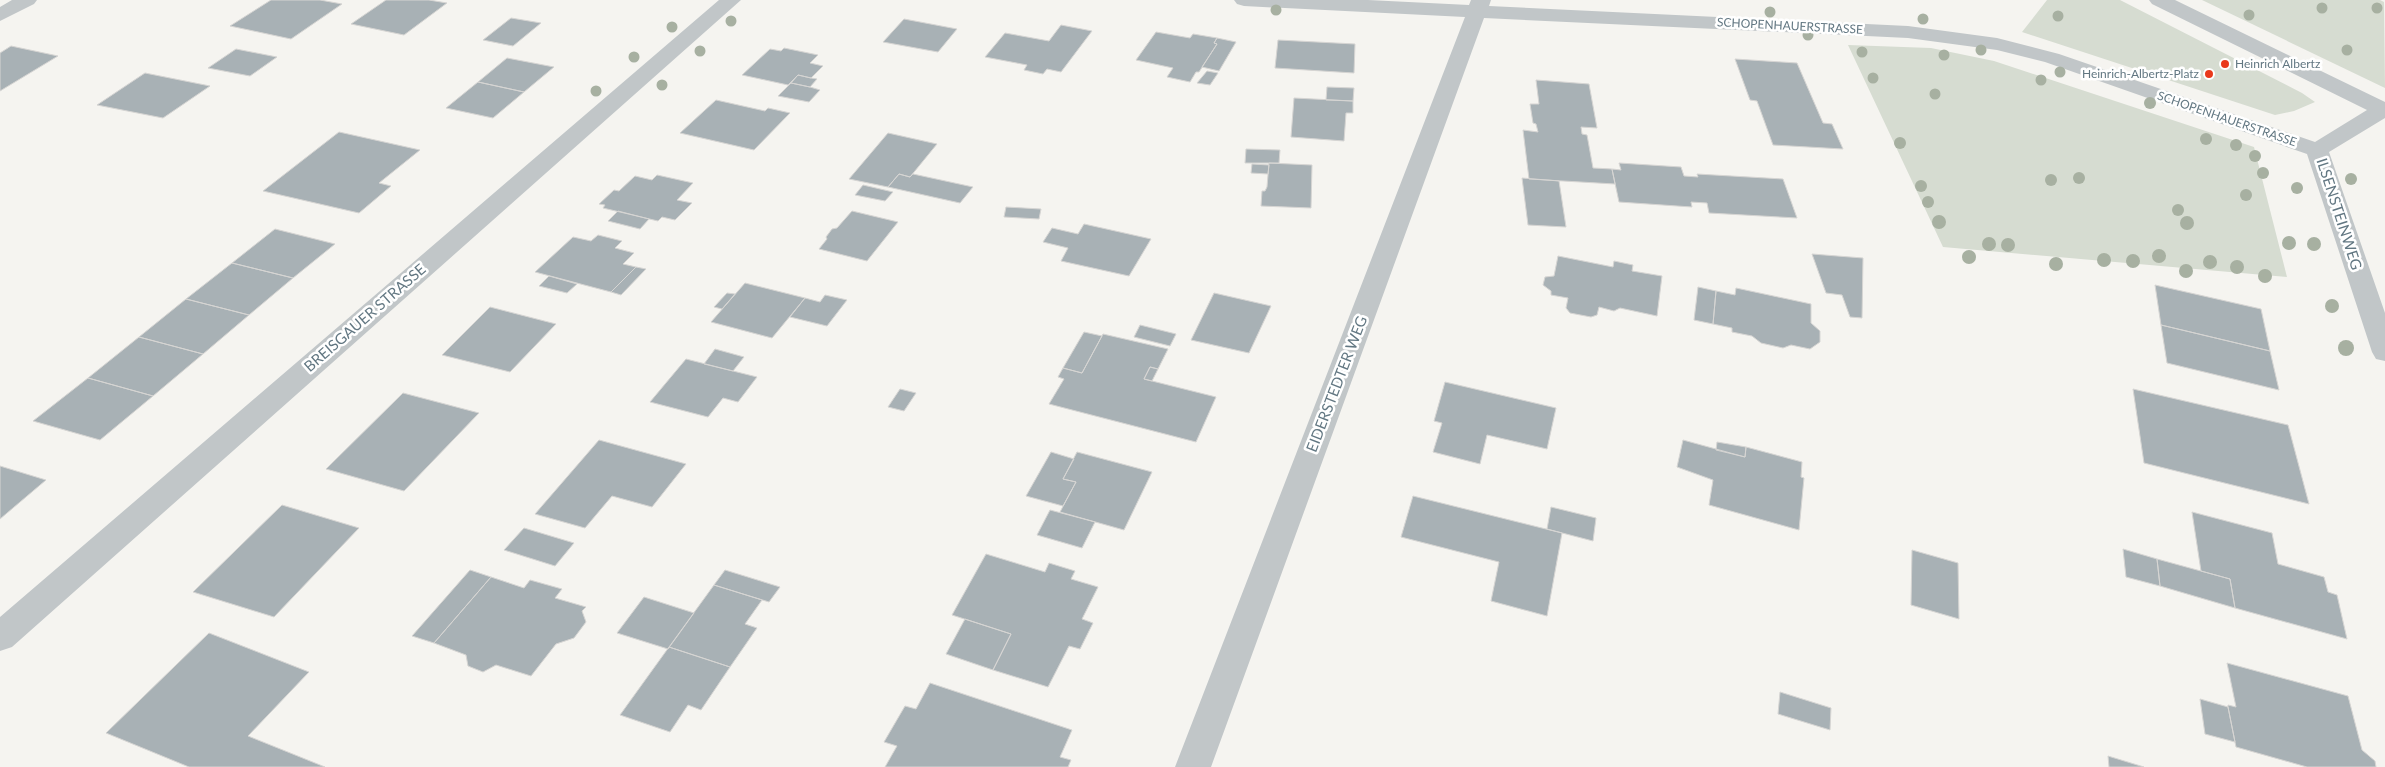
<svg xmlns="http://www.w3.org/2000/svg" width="2385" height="767" font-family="Lato,sans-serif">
  <rect width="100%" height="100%" fill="#f5f4f0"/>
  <path fill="#d6dcd1" d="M2047 0H2120L2302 93 2315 102 2294 111 2275 115 2022 32Z
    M2202 0H2380L2384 2 2385 88Z
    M1848 45 1931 48 1994 61 2254 147 2287 277 1943 247Z"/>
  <path fill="#a8b1b5" stroke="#d6d5d3" d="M271 0H320L342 4 291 39 230 26Z
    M386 0H429L447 3 404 35 351 24Z
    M511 18 541 23 513 46 483 40Z
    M904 19 957 29 938 52 883 42Z
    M1061 25 1092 31 1061 72 1047 69 1043 74 1024 70 1027 65 985 57 1005 33 1049 41Z
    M1156 32 1190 38 1193 34 1217 38 1214 43 1217 44 1199 72H1196L1190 82 1167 77 1173 68 1136 60Z
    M1217 38 1236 42 1219 71 1202 67 1217 44 1214 43Z
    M1278 40 1355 44 1354 73 1275 68Z
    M11 46 58 56 0 91V53Z
    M784 48 818 55 810 63 823 66 811 78 798 75 788 85 742 75 770 49 781 51Z
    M236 49 277 57 250 76 208 68Z
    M507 58 554 67 524 92 478 82Z
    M1735 59 1797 63 1823 123 1832 124 1843 149 1773 145 1757 101 1750 100Z
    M1207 71 1218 73 1210 85 1197 83Z
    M145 73 210 86 163 118 97 105Z
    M798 75 811 78 817 79 810 87 791 83Z
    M1536 80 1589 84 1597 128 1581 127 1582 134 1587 135 1593 168 1612 169 1615 184 1529 179 1523 130 1538 132 1536 124 1533 123 1530 104H1539Z
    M478 82 524 92 493 118 446 108Z
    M791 83 810 87 820 90 809 102 778 96Z
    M1327 87 1354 88 1353 101 1326 100Z
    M1294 98 1353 101V113H1346L1344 141 1291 137Z
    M716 100 765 111 768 108 790 113 754 150 680 133Z
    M339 132 420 150 379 183 391 186 359 213 263 191Z
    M888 133 937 144 910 177 899 174 888 187 849 179Z
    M1246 149 1280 150 1279 163H1245Z
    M1269 163 1312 165 1311 208 1261 206 1262 191H1265L1267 187Z
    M1619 163 1681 167 1684 176 1698 177 1697 174 1783 179 1797 218 1709 213 1707 203 1691 202 1692 207 1619 202 1612 169 1621 170Z
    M1252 164 1269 165 1268 174 1251 173Z
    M899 174 910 177 913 174 973 187 960 203 888 187Z
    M657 175 693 183 677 200 692 203 675 220 662 217 658 221 603 208 605 205 599 204 614 190 619 191 635 176 652 180Z
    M1522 178 1559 181 1566 227 1528 225Z
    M863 185 893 192 885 201 855 195Z
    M1006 207 1041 209 1039 219 1004 217Z
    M618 211 649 219 640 229 608 221Z
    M852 211 898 222 867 261 819 249 827 239 826 237 832 229 837 228Z
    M1084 224 1151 239 1129 276 1061 261 1068 248 1043 242 1052 228 1078 234Z
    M275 229 335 244 293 278 232 263Z
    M598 235 622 241 615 248 634 253 623 264 636 267 611 292 535 272 573 237 591 241Z
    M1812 254 1863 258 1862 318 1850 317 1842 295 1826 293Z
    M1558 256 1613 267 1614 261 1633 265 1632 271 1662 276 1657 316 1620 308 1614 311 1599 307 1597 315 1591 317 1570 313 1566 308 1568 298 1551 295V291L1543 285 1545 277 1554 276Z
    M232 263 293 278 249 315 186 299Z
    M636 267 646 269 621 295 611 292Z
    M549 276 577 284 567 293 539 286Z
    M745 283 805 298 772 338 711 322Z
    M2155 285 2261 309 2270 351 2161 325Z
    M1698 287 1716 291 1713 324 1694 320Z
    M1736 288 1811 304V323L1820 331V342L1810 349 1791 345 1783 348 1761 343 1752 336 1732 332V328L1713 324 1716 291 1735 295Z
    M727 293 735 294 722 309 714 307Z
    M1214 293 1271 306 1249 353 1191 340Z
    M825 295 847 300 827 326 790 317 805 298 820 302Z
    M186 299 249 315 203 354 139 337Z
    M490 307 556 324 510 372 442 355Z
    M1140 325 1176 334 1170 346 1134 337Z
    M2161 325 2270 351 2279 390 2167 363Z
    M1084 332 1102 336 1082 373 1063 368Z
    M1103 334 1168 349 1158 369 1150 367 1144 379 1216 397 1196 442 1049 404 1064 379 1058 377 1063 368 1082 373Z
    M139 337 203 354 153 396 88 378Z
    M715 349 744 357 733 371 704 364Z
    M686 359 733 371 757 377 738 402 723 398 708 417 650 402Z
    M1150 367 1158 369 1152 381 1144 379Z
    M88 378 153 396 100 440 33 421Z
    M1445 382 1556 408 1547 449 1487 435 1480 464 1433 452 1442 423 1434 421Z
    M900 389 916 393 904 411 888 407Z
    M2133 389 2288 425 2309 504 2144 463Z
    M403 393 479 413 404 491 326 469Z
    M599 440 686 464 652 507 612 496 585 528 535 514Z
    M1683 440 1745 457 1746 447 1802 462 1801 477 1804 478 1799 530 1709 505 1713 480 1677 467Z
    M1717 442 1746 447 1745 457 1716 450Z
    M1051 452 1074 459 1063 479 1076 482 1063 506 1026 496Z
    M1077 452 1152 472 1124 530 1060 512 1076 482 1063 479Z
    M0 466 46 480 0 519Z
    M1413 496 1562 533 1547 616 1491 601 1499 562 1401 537Z
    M282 505 359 528 274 617 193 592Z
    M1551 507 1596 518 1593 541 1547 529Z
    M1050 510 1095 522 1082 548 1037 535Z
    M2192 512 2272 533 2278 564 2324 577 2328 592 2337 595 2347 639 2235 608 2230 579 2201 571Z
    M524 528 574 543 555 566 504 550Z
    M2123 549 2157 559 2160 586 2126 577Z
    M1912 550 1958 563 1959 619 1911 605Z
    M986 554 1045 572 1049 563 1075 571 1071 579 1098 587 1082 619 1093 623 1080 649 1069 646 1048 687 993 670 1011 634 952 615Z
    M2157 559 2230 579 2235 608 2160 586Z
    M470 570 491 577 434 643 412 636Z
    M725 570 780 587 769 602 714 585Z
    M491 577 524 588 530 580 562 589 555 598 586 607 582 611 586 622 574 638 556 644 531 676 496 665 483 672 468 666 466 655 434 643Z
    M714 585 762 600 745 624 757 628 730 667 669 647Z
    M644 597 694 613 668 649 617 633Z
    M965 619 1011 634 993 670 946 654Z
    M209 633 309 672 248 736 325 767H189L106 733Z
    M669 647 730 667 701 710 688 705 670 732 620 715Z
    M2227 663 2348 696 2362 750 2375 761 2376 767H2307L2236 747 2228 707V705L2236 707Z
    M930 683 1072 730 1060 757 1071 760 1068 767H885L897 746 884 742 905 706 916 709Z
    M1780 692 1831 708 1830 730 1778 714Z
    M2200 699 2228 707 2235 742 2205 734Z
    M2108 756 2144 767H2109Z"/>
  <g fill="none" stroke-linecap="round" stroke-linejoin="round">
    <path fill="#c1c6c8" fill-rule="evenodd" d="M12 0H37L34 4 0 21V7Z
      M719 0H741L12 647 0 651V617Z
      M1234 0H1368L1469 5 1471 0H1491L1489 6 1908 26 1997 38 2059 54 2315 142 2367 110 2152 4 2149 0H2175L2385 102V118L2329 152 2385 313V361L2376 359 2372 352 2307 154 2045 62 1997 50 1908 38 1484 18 1211 767H1175L1465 17 1244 6 1237 4Z"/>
  </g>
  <g fill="#a7b0a1">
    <circle cx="2322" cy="8" r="5.5"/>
    <circle cx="2377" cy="8" r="5.5"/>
    <circle cx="1276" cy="10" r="5.5"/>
    <circle cx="1770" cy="12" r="5.5"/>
    <circle cx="2249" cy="15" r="5.5"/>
    <circle cx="2058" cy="16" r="5.5"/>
    <circle cx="1923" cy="19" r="5.5"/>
    <circle cx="731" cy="21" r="5.5"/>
    <circle cx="672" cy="27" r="5.5"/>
    <circle cx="1808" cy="35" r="5.5"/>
    <circle cx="1981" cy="50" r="5.5"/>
    <circle cx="2347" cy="50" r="5.5"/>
    <circle cx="700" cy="51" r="5.5"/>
    <circle cx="1862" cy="52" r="5.5"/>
    <circle cx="1944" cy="55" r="5.5"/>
    <circle cx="634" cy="57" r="5.5"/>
    <circle cx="2060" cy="72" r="5.5"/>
    <circle cx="1873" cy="78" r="5.5"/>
    <circle cx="2041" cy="80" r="5.5"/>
    <circle cx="662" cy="85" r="5.5"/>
    <circle cx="596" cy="91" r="5.5"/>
    <circle cx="1935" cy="94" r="5.5"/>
    <circle cx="2150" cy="103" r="6"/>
    <circle cx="2206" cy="139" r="6"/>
    <circle cx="1900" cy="143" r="6"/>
    <circle cx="2236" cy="145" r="6"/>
    <circle cx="2255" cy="156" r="6"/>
    <circle cx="2263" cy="173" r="6"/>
    <circle cx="2079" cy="178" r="6"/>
    <circle cx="2351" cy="179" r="6"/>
    <circle cx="2051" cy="180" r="6"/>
    <circle cx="1921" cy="186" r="6"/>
    <circle cx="2297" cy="188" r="6"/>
    <circle cx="2246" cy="195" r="6"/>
    <circle cx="1928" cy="202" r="6"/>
    <circle cx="2178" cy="210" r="6"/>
    <circle cx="1939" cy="222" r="7"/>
    <circle cx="2187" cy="223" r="7"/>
    <circle cx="2289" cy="243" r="7"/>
    <circle cx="1989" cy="244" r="7"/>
    <circle cx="2314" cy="244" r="7"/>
    <circle cx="2008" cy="245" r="7"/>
    <circle cx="2159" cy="256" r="7"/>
    <circle cx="1969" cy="257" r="7"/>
    <circle cx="2104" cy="260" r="7"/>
    <circle cx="2133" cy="261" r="7"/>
    <circle cx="2210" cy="262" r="7"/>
    <circle cx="2056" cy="264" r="7"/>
    <circle cx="2237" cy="267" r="7"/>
    <circle cx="2186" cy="271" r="7"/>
    <circle cx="2265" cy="276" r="7"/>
    <circle cx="2332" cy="306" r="7"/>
    <circle cx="2346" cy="348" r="8"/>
  </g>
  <g fill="#e9391b" stroke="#fff" stroke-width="2">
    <circle cx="2225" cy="64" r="5"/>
    <circle cx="2209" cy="74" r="5"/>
  </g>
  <g text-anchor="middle" stroke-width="5" stroke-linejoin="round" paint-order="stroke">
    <g font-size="12" fill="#627782" stroke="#fff">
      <text transform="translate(1790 26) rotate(3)" y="4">SCHOPENHAUERSTRASSE</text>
      <text transform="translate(2227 119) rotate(19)" y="4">SCHOPENHAUERSTRASSE</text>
    </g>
    <g font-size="12" fill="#627782" stroke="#fff" text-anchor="start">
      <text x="2235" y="68">Heinrich Albertz</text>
      <text x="2199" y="78" text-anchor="end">Heinrich-Albertz-Platz</text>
    </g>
    <g font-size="15" fill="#627782" stroke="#fff">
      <text transform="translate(2339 214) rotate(72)" y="5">ILSENSTEINWEG</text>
      <text transform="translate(365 318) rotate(-41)" y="5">BREISGAUER STRASSE</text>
      <text transform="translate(1337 384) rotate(-69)" y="5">EIDERSTEDTER WEG</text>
    </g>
  </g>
</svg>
